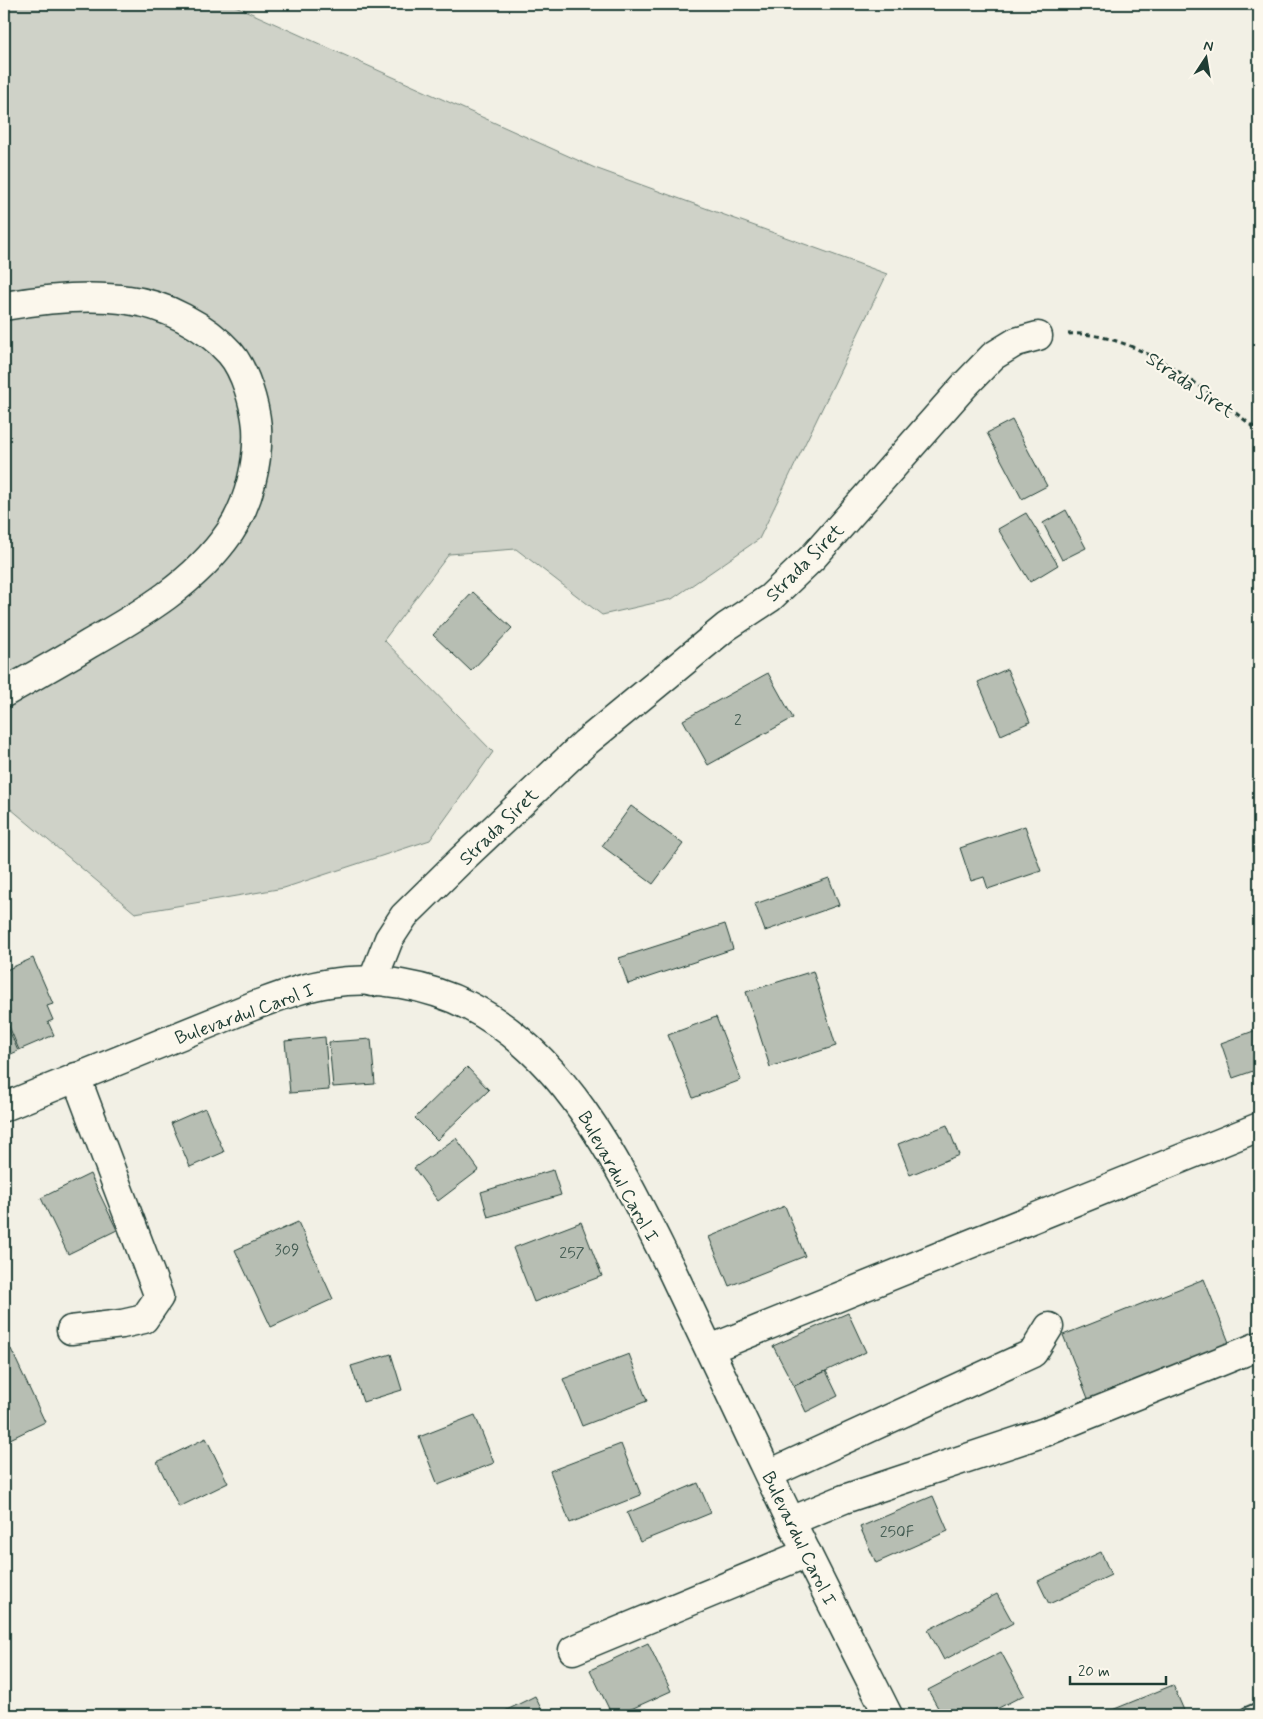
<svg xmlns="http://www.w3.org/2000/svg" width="1263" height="1719" font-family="Mynerve,sans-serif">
  <rect width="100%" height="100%" fill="#f2f0e5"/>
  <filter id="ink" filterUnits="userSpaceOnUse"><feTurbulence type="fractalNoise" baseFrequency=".02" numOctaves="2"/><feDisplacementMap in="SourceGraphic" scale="10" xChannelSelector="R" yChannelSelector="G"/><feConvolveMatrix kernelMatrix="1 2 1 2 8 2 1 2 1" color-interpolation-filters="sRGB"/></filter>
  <g filter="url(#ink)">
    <path fill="#cfd2c8" stroke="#77887e" d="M4 4H231L595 168 887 274 759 539 672 599 602 615 516 549 449 554 384 640 493 752 430 840 284 888 135 913 11 809 4 811Z"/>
    <path fill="#b7beb3" stroke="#1f3d34" d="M1012 420 1047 486 1022 499 987 433Z
      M1066 510 1086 548 1062 560 1043 523Z
      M1026 513 1058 565 1030 582 998 529Z
      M473 592 512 628 471 671 433 635Z
      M1007 669 1030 722 1001 735 978 682Z
      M768 673 793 718 708 765 683 720Z
      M631 806 683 844 653 884 602 846Z
      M1025 826 1041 871 988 889 984 877 971 881 960 848Z
      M829 878 839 905 765 931 755 904Z
      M725 924 733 949 628 984 619 958Z
      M33 958 53 1004 47 1006 53 1020 48 1022 54 1035 19 1050 4 1014V971Z
      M813 971 836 1046 770 1067 746 992Z
      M716 1017 741 1080 693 1098 668 1035Z
      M4 1018 18 1051 4 1057Z
      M1259 1029V1069L1233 1078 1221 1043Z
      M325 1037 329 1090 290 1093 285 1041Z
      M371 1039 375 1084 333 1087 329 1042Z
      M467 1067 489 1090 437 1140 415 1118Z
      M205 1108 224 1152 190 1167 171 1123Z
      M947 1125 959 1155 910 1175 898 1144Z
      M456 1138 479 1170 438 1201 414 1168Z
      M553 1170 561 1195 488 1217 481 1192Z
      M90 1174 117 1230 68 1254 41 1198Z
      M785 1206 805 1256 729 1286 709 1237Z
      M298 1222 333 1299 271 1327 235 1250Z
      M581 1222 602 1276 534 1302 513 1248Z
      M1204 1279 1232 1350 1091 1406 1063 1335Z
      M848 1313 866 1352 794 1386 773 1346Z
      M11 1349 45 1422 4 1442V1352Z
      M391 1354 402 1390 363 1402 351 1366Z
      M629 1354 647 1401 582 1426 563 1379Z
      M826 1371 838 1396 806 1412 794 1386Z
      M475 1415 494 1463 438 1485 419 1437Z
      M206 1438 228 1483 179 1507 157 1462Z
      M621 1444 641 1495 570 1523 550 1471Z
      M698 1483 711 1513 640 1542 627 1513Z
      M933 1496 948 1531 876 1563 860 1527Z
      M1101 1552 1111 1575 1049 1604 1038 1581Z
      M997 1594 1013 1623 944 1660 928 1630Z
      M648 1643 671 1691 618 1715H612L590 1670Z
      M1001 1652 1024 1695 985 1715H942L928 1690Z
      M1173 1685 1186 1715H1100Z
      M535 1696 544 1715H497Z"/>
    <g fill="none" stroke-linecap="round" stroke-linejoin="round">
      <defs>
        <path id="lane" d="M1247 1715 1259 1710"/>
        <path id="street" d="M372 982 389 939 404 916 461 860 585 743 726 627 770 598 814 556 964 386 993 356 1016 342 1038 336
          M71 1330 122 1324 144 1319 159 1297 76 1077
          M710 1349 1259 1127
          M769 1474 1033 1353 1049 1327
          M791 1521 844 1499 1045 1432 1259 1346
          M573 1650 807 1553"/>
        <path id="primary" d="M4 306C44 299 87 294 128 300 164 304 206 326 230 353 245 370 255 405 257 427 259 462 249 503 230 532 195 583 142 614 89 644 61 661 32 677 4 693
          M4 1107 253 1006C278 997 303 987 330 983 376 976 428 985 469 1006 571 1058 623 1174 672 1271 703 1335 733 1399 763 1463 803 1548 846 1631 888 1715"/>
      </defs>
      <use href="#lane" stroke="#1f3d34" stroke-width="18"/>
      <use href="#street" stroke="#1f3d34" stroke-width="31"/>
      <use href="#primary" stroke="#1f3d34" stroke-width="31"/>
      <path stroke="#1f3d34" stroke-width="3" stroke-dasharray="5 4" stroke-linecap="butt" d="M1068 334C1136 330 1208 392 1259 431"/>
      <use href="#lane" stroke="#fbf7ec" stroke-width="14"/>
      <use href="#street" stroke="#fbf7ec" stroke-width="28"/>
      <use href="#primary" stroke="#fbf7ec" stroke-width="28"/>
    </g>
  </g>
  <g text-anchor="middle" stroke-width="4.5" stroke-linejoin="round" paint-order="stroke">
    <g font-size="16" fill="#455d54">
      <text x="738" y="725">2</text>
      <text x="287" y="1255">309</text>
      <text x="572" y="1258">257</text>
      <text x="897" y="1537">250F</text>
    </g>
    <g font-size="19" fill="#1f3d34" stroke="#fbf7ec">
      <text transform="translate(1191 384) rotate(34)" y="7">Strada Siret</text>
      <text transform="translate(804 562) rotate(-45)" y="7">Strada Siret</text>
      <text transform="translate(498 826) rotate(-44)" y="7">Strada Siret</text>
      <text transform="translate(244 1013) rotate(-20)" y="7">Bulevardul Carol I</text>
      <text transform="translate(619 1176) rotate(61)" y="7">Bulevardul Carol I</text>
      <text transform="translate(800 1538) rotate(64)" y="7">Bulevardul Carol I</text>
    </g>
  </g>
  <rect width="1263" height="1719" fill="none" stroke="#fbf7ec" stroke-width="20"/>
  <rect x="10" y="10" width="1243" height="1699" fill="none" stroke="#1f3d34" stroke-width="2" filter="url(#ink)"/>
  <g transform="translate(1206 58) rotate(12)" stroke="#fbf7ec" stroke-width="4" paint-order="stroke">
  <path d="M0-4L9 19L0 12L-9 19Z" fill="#1f3d34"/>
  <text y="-8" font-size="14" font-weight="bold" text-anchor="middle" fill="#1f3d34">N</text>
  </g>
  <path d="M1070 1676v8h96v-8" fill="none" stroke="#1f3d34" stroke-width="2.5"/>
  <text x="1078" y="1676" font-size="15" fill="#1f3d34" stroke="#fbf7ec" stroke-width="4" paint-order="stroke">20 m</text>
</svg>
